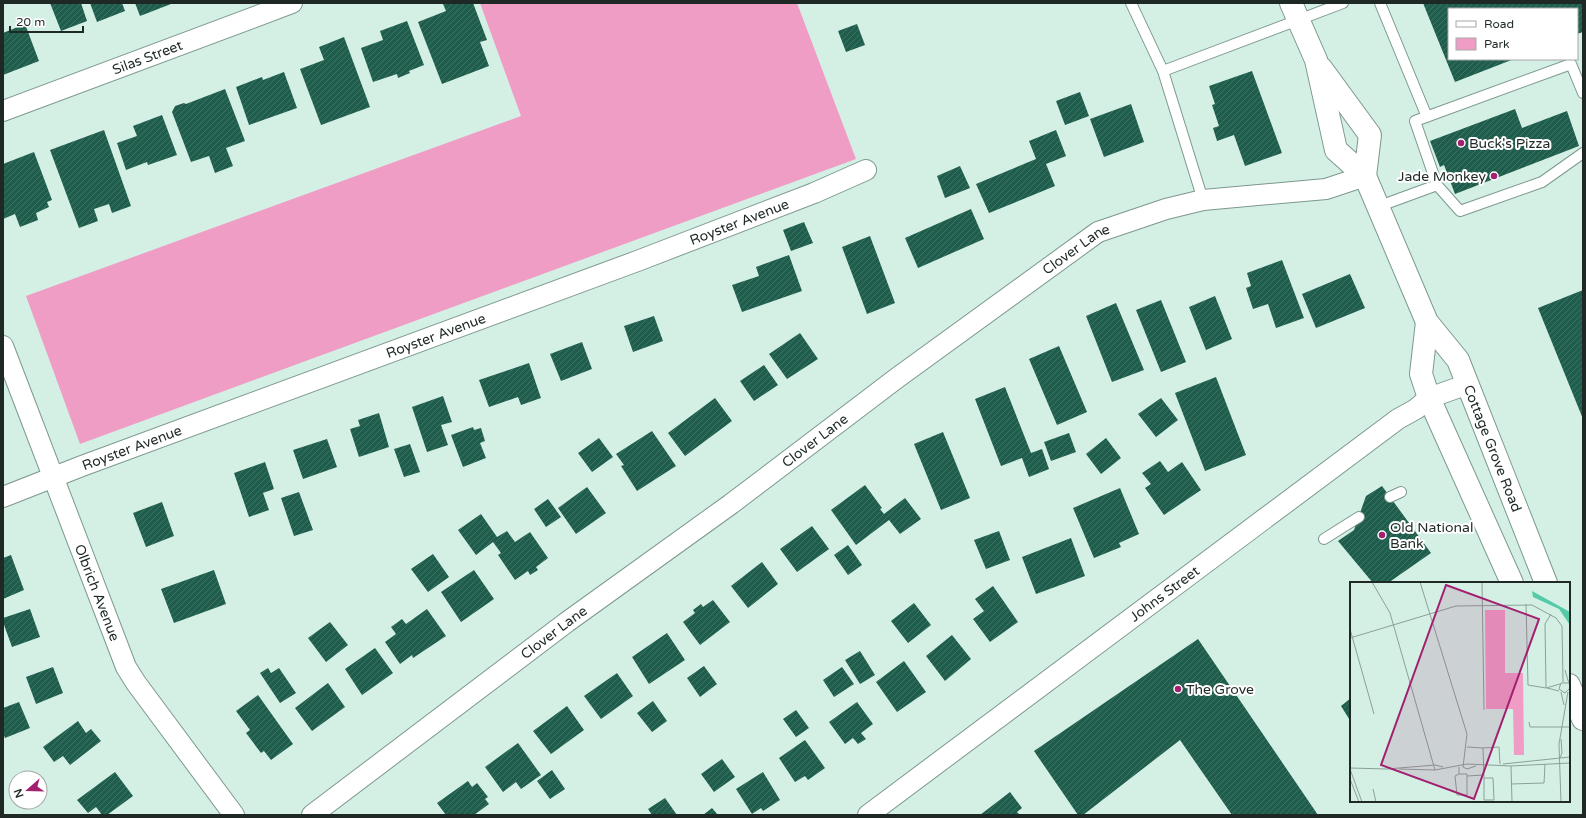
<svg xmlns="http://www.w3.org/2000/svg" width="1586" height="818" font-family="'Varela Round',sans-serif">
  <defs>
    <pattern id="building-hatch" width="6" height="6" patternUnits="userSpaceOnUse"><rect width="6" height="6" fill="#1f5e4c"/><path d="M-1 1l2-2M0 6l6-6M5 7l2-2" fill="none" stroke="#3e7163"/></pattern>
  </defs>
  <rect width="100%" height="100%" fill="#d4f0e5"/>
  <path fill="#f09dc6" d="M480 3H797L856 159 80 444 26 296 521 116Z"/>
  <path fill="url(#building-hatch)" d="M50 3H81L87 21 61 31Z
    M90 3H122L125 11 97 22Z
    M135 3H171V4L140 16Z
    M447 3H473L487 40 480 42 489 66 442 84 418 22 446 11 443 4Z
    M1423 3H1583V32L1577 34V9H1449V59H1514L1455 82Z
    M407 21 424 65 409 71 410 73 398 78 397 74 373 82 361 48 383 40 380 31Z
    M25 24 39 61 3 75V33Z
    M857 24 865 45 846 52 838 31Z
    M344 37 370 107 321 125 300 69 324 60 319 47Z
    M1252 71 1282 153 1245 166 1234 135 1217 141 1213 128 1219 126 1212 105 1215 104 1209 86Z
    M284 72 297 108 249 125 236 87 262 77 263 80Z
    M225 89 245 141 226 148 233 166 215 173 209 156 191 162 172 112 175 106 184 103 186 104Z
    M1080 92 1089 116 1065 125 1056 101Z
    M1131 104 1144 142 1104 157 1090 119Z
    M1515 109 1522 128 1567 111 1579 146 1455 194 1444 165 1440 167 1430 141Z
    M162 115 177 155 148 165 147 162 126 170 117 143 137 136 133 126Z
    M104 130 131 206 112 213 109 204 94 209 98 221 79 228 50 150Z
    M1056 130 1066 156 1046 164 1055 186 989 213 976 184 1036 159 1029 141Z
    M34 152 52 200 47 202 49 207 36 213 38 220 20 227 15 214 3 219V164Z
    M960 166 970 188 945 198 937 176Z
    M971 209 984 239 918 268 905 238Z
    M804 222 813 243 791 251 783 230Z
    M870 236 895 303 867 314 842 247Z
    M789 255 802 291 742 312 732 285 759 276 756 267Z
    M1282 260 1304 318 1276 328 1268 304 1253 309 1246 288 1251 286 1247 273Z
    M1350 274 1365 308 1316 328 1302 294Z
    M1583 290V419L1538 308Z
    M1215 296 1232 339 1206 350 1189 307Z
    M1161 300 1186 362 1161 372 1136 310Z
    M1116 303 1144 370 1112 382 1086 316Z
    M654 316 663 341 633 352 624 326Z
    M800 333 818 359 787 379 769 354Z
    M582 342 592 369 561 381 550 354Z
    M1059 346 1087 412 1057 425 1029 359Z
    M529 363 541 398 521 405 518 397 489 407 479 380Z
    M764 365 778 385 754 401 740 381Z
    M1216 377 1246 455 1205 471 1175 393Z
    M1005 387 1031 453 1042 449 1049 469 1029 477 1022 458 1001 466 975 399Z
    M443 396 452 422 441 425 448 445 427 452 412 407Z
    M715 398 732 421 685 456 668 433Z
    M1161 398 1178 420 1156 437 1138 414Z
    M379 413 389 447 359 457 350 429 360 426 358 420Z
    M473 427 474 430 481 428 485 441 480 443 486 458 463 467 451 435Z
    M652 431 676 466 637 491 621 466 624 465 616 454Z
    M943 432 970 498 941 510 914 444Z
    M1069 433 1076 452 1051 461 1044 442Z
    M599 438 613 457 592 472 578 453Z
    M1106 438 1121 458 1101 474 1086 454Z
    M327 439 337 467 303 479 293 450Z
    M410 444 420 472 404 477 394 449Z
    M1160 461 1168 472 1182 462 1201 490 1164 515 1145 488 1151 484 1142 473Z
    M265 462 274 489 263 493 269 510 249 517 234 473Z
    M865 485 882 508 880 509 884 514 905 498 921 519 900 534 889 520 856 545 831 510Z
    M1382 486 1431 553 1388 583H1373L1338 541 1354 530 1366 496Z
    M587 487 606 513 576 534 558 508Z
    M1120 488 1139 534 1119 543 1121 547 1094 558 1073 508Z
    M299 492 313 530 294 536 281 498Z
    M548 499 561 517 546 527 534 509Z
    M162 502 174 536 146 547 133 513Z
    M481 514 497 537 507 531 515 542 530 532 548 558 536 567 538 570 530 575 528 571 515 580 498 555 501 553 493 542 476 555 458 530Z
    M812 526 829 549 797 572 780 549Z
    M999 531 1010 560 986 569 974 540Z
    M1071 538 1085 576 1036 594 1022 557Z
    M848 545 862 565 848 575 834 555Z
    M433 554 449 577 428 592 411 569Z
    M11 555 24 590 3 599V558Z
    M762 562 778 584 748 608 731 586Z
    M214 570 226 604 174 623 161 589Z
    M474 570 494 599 461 622 441 592Z
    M993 586 1018 622 990 642 973 619 984 611 975 599Z
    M713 600 730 622 700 645 683 622 695 613 693 610 701 604 703 607Z
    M914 603 931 625 908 643 891 621Z
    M30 609 40 637 12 647 3 622V618Z
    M427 609 446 636 413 658 412 655 400 664 385 642 396 634 391 627 402 619 406 624Z
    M330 622 348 645 326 662 308 638Z
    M667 633 685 660 649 684 632 657Z
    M952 635 971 659 945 681 926 656Z
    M1198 639 1318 815H1232L1180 740 1087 812 1083 815H1078L1034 751Z
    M375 648 393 673 362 695 345 669Z
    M860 651 875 675 860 684 845 660Z
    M904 661 926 692 897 712 876 682Z
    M704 666 717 684 700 697 687 678Z
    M53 667 63 693 36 704 26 677Z
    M842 667 854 684 834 697 823 680Z
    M268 668 271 673 279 668 296 693 280 703 260 673Z
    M617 673 633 696 601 719 584 696Z
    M328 683 345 707 312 731 295 708Z
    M258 695 293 744 271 760 264 751 261 753 246 733 250 730 236 711Z
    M1351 698V722L1341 706Z
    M653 701 667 721 652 732 637 713Z
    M19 702 30 728 5 738 3 733V708Z
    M857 702 873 724 861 733 866 739 858 744 853 738 845 744 829 722Z
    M567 706 584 730 551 754 533 731Z
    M796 710 809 728 796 737 783 719Z
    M78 721 86 733 91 729 101 741 70 765 63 756 54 762 43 747Z
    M805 740 825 768 808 780 805 776 795 782 779 758Z
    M518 743 541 775 521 789 516 782 503 792 485 767Z
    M722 759 735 777 714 792 701 774Z
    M552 770 565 789 550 799 537 781Z
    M115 772 133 796 107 815H102L96 807 88 813 77 800Z
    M763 772 780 800 763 811 761 808 752 814 736 789Z
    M468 781 472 787 477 783 488 797 485 799 489 804 474 815H446L437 803Z
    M1010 792 1022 808 1017 812 1020 815H980Z
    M665 798 677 815H652L648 809Z
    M712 808 718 815H703Z"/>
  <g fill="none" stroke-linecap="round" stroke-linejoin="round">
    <defs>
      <path id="lane" d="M1131 3 1163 71
        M1380 3 1427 117
        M1583 93 1571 64 1415 121 1437 185 1460 211 1542 182 1583 153
        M1203 200 1163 71 1343 3
        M1377 207 1437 185
        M1390 497 1401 492
        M1324 539 1359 517"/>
      <g id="street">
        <path id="s1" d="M3 111 292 3"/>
        <path id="s2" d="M3 346 126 667 136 683 234 815"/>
        <path id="s3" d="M3 497 82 466 640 260 814 193 866 170"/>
        <path id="s4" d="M312 815 567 622 731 504 897 378 1098 232 1166 209 1203 200 1326 189 1365 176"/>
        <path id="s5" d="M868 815 1398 419 1416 409 1429 398 1468 384"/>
      </g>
      <g id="secondary">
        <path id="s6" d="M1291 3 1316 60 1336 150 1365 176 1427 322 1458 360 1546 583"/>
        <path d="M1321 68 1370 135 1365 176"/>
        <path d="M1427 322 1421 374 1429 398 1512 583"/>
        <path d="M1569 685 1583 719"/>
      </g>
    </defs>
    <use href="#lane" stroke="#7d988e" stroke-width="12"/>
    <use href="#street" stroke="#7d988e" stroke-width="22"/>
    <use href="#secondary" stroke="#7d988e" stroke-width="24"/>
    <use href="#lane" stroke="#fff" stroke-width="10"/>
    <use href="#street" stroke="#fff" stroke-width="20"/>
    <use href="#secondary" stroke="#fff" stroke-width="22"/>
  </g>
  <g fill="#a2206f" stroke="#fff" stroke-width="1.5">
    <circle cx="1461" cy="143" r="4"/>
    <circle cx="1494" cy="176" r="4"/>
    <circle cx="1382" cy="535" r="4"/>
    <circle cx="1178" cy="689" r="4"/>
  </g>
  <g text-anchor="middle" stroke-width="4" stroke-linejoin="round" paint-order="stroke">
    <g font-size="14" fill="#1e2925" stroke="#fff">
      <text dy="5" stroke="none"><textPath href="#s1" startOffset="154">Silas Street</textPath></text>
      <text dy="5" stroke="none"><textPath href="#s3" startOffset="786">Royster Avenue</textPath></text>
      <text dy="5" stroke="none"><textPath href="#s4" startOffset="951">Clover Lane</textPath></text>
      <text dy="5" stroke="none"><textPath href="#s3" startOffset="462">Royster Avenue</textPath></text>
      <text dy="5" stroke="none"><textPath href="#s4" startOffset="627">Clover Lane</textPath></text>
      <text dy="5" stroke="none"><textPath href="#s3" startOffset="138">Royster Avenue</textPath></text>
      <text dy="5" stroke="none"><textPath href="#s6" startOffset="496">Cottage Grove Road</textPath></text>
      <text dy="5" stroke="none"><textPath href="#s2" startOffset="264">Olbrich Avenue</textPath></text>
      <text dy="5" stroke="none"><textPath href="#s5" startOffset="370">Johns Street</textPath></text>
      <text dy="5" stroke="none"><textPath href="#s4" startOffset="303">Clover Lane</textPath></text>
    </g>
    <g font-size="14" fill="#1e2925" stroke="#fff" text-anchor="start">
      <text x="1469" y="148">Buck's Pizza</text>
      <text x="1486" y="181" text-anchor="end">Jade Monkey</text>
      <text x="1390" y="532">Old National<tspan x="1390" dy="16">Bank</tspan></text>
      <text x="1186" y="694">The Grove</text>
    </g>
  </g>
  <g transform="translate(1350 582)">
    <rect width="220" height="220" fill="#d4f0e5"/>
    <path d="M135 28H155V91H173L174 173H164L163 127H136Z" fill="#f09dc6"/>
    <path d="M182 9 220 30V43L209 27 183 15Z" fill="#55caa7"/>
    <path fill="none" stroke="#8ba098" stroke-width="1" d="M22 0 40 31 85 188M70 0 117 152 113 185M132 0 134 128M176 22 178 103 196 106 210 102M0 47 24 132M0 56 106 24 182 23 206 36 212 44 213 100M215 88 220 105M218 101H211L209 107 215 111 220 106M196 106 195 42 201 32M197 106 209 109M211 110 214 123M179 140 180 145H220M117 165 133 166 134 196H143L144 218H134V196M133 166 149 165 150 182M210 176 212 171 211 157M153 182 220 175M161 184 162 220M109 185V192L105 194 107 213H117V192H109M113 185 117 187 126 184M0 186 37 187 85 183 93 185M0 187 12 220M49 187 85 188 117 182 161 184 220 181M117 194 134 193M0 197 9 220M161 202 194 201 195 182M23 207 26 220M211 220 209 162 218 110"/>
    <path fill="#a2206f" fill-opacity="0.15" stroke="#a2206f" stroke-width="2" d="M96 3 189 37 124 217 31 183Z"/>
    <rect width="220" height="220" fill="none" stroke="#1e2925" stroke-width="2"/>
  </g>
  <rect width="1586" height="818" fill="none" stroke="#1e2925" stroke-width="8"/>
  <rect x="1448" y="8" width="130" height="52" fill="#ffffff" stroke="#a5a9a8"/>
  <rect x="1456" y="21" width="20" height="6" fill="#ffffff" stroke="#a5a9a8"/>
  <text x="1484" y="28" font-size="12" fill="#1e2925">Road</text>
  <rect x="1456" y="38" width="20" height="12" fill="#f09dc6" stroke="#a5a9a8"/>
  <text x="1484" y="48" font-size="12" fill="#1e2925">Park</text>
  <g transform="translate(28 790) rotate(250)"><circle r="19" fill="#ffffff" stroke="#a5a9a8"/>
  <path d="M0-3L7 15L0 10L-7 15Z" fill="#a2206f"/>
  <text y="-6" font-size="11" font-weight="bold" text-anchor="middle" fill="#1e2925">N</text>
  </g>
  <path d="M10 26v6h73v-6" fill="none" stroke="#1e2925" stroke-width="2"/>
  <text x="16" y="26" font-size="12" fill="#1e2925" stroke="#ffffff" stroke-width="3" paint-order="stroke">20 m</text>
</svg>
